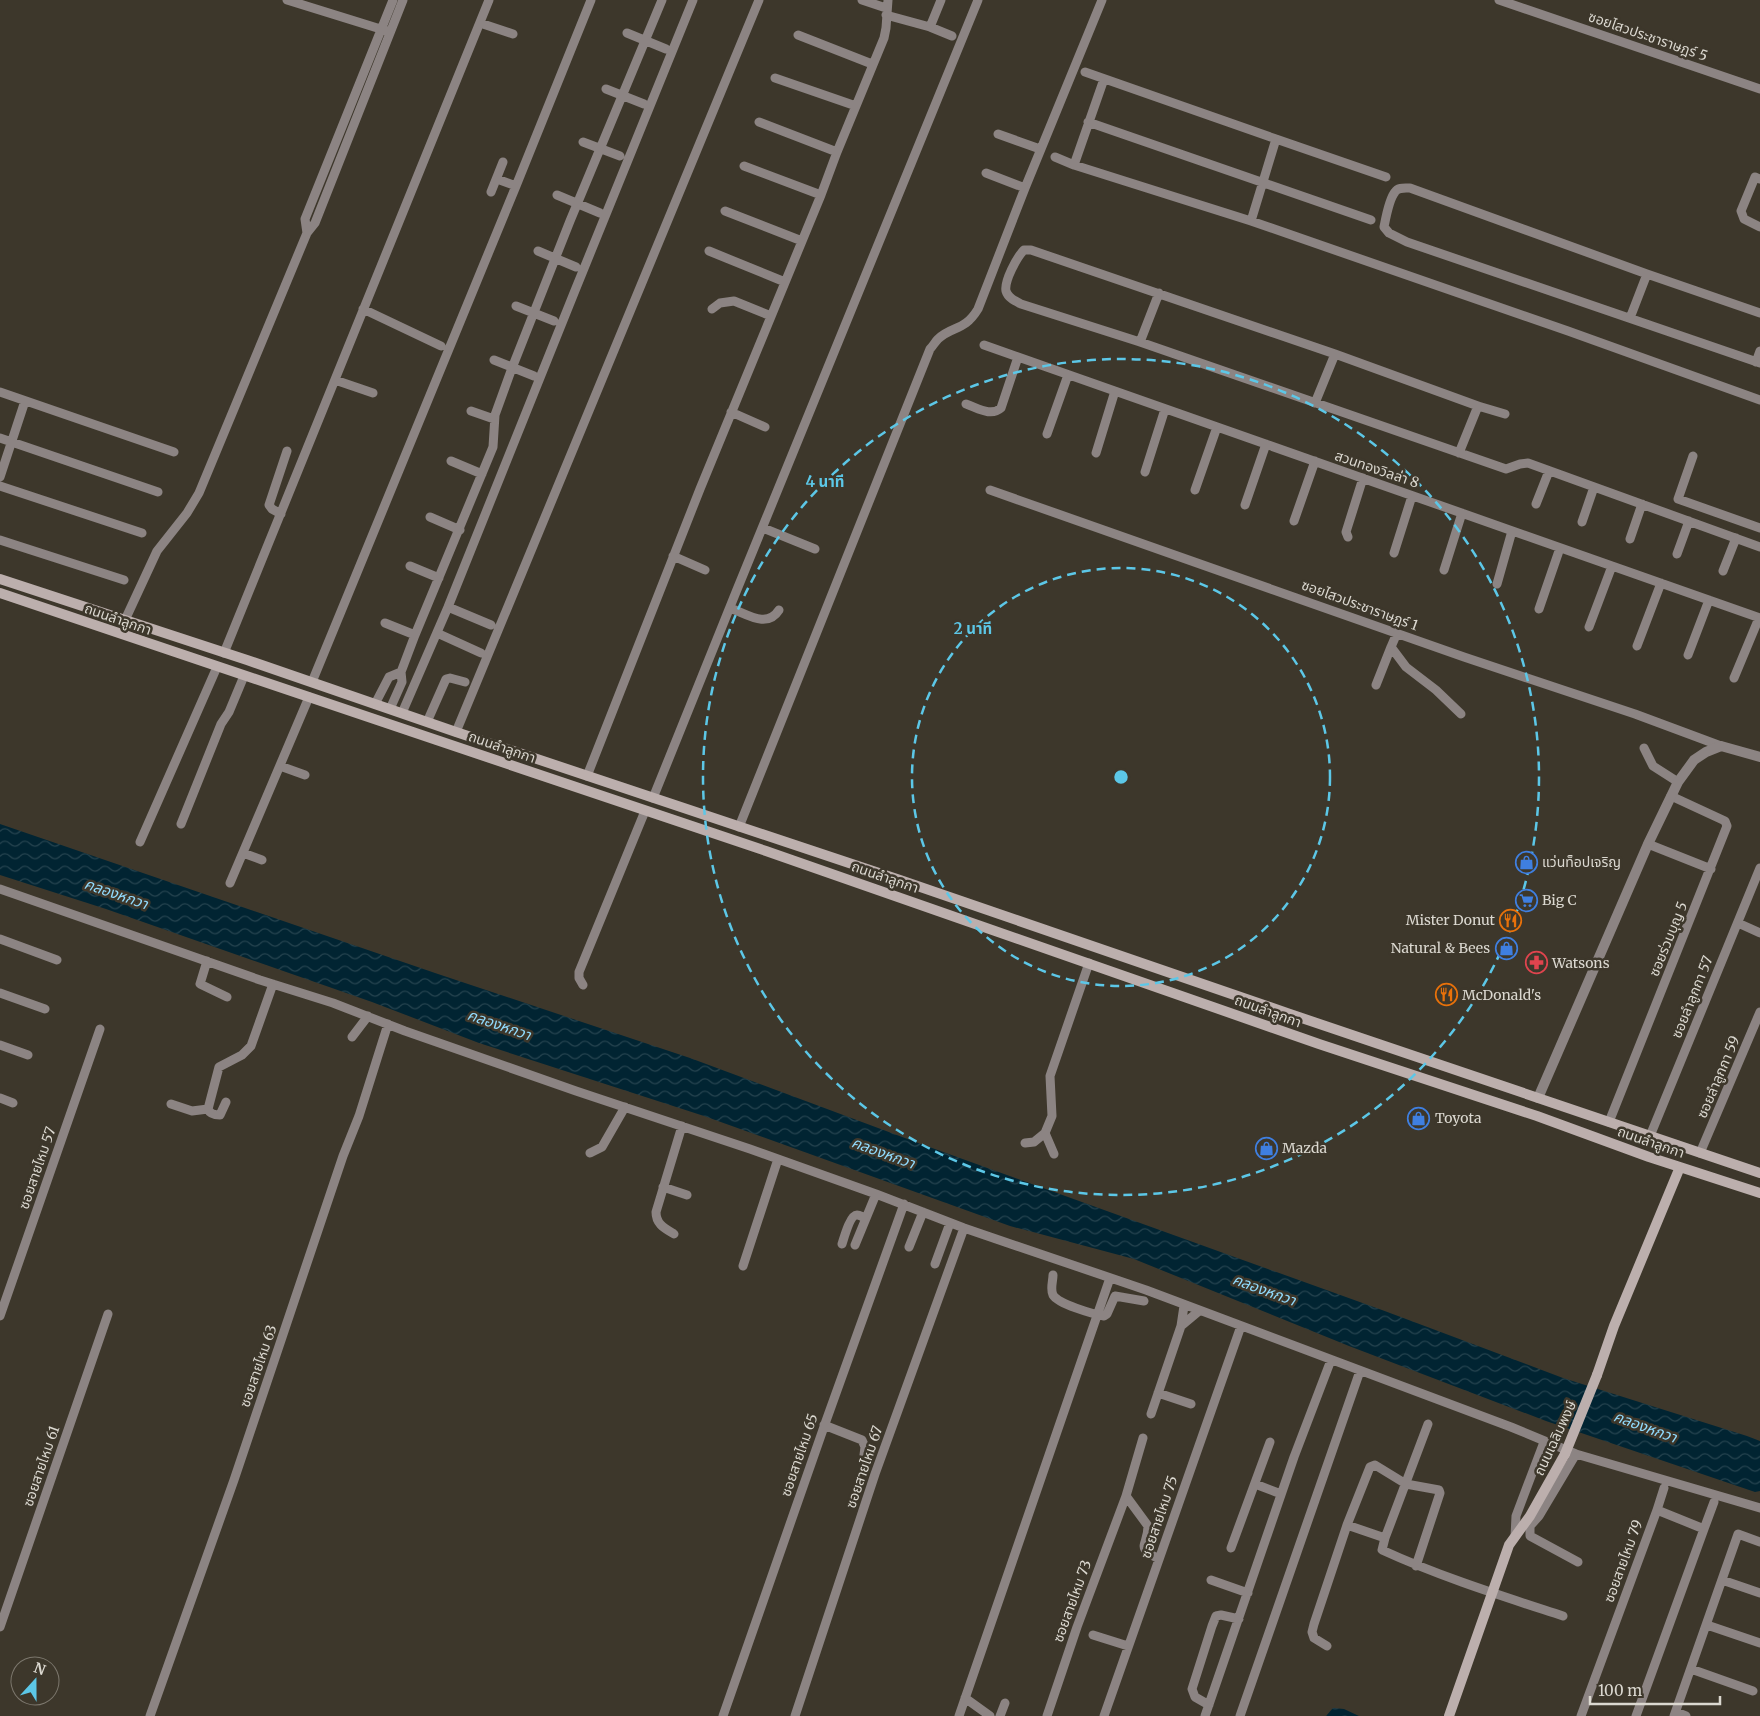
<svg xmlns="http://www.w3.org/2000/svg" width="1760" height="1716" font-family="Merriweather,'Noto Sans Thai',serif">
  <defs>
    <pattern id="water-waves" width="16" height="10" patternUnits="userSpaceOnUse" patternTransform="scale(1.25)"><rect width="16" height="10" fill="#012432"/><path d="M0 5q4-4 8 0t8 0" fill="none" stroke="#25434f"/></pattern>
  </defs>
  <rect width="100%" height="100%" fill="#3d372b"/>
  <path fill="url(#water-waves)" d="M0 824 438 974 690 1058 921 1144 1382 1310 1563 1378 1747 1436 1760 1441V1491L1755 1492 1546 1421 1349 1346 1134 1259 1010 1226 704 1116 479 1043 372 1002 106 909 0 875Z
    M1333 1708 1344 1709 1359 1716H1326Z"/>
  <g fill="none" stroke-linecap="round" stroke-linejoin="round">
    <path stroke="#8c8483" stroke-width="9" d="M287 0 387 31
      M862 0 886 8
      M1499 0 1760 89
      M886 15 930 27 941 0
      M480 23 513 34
      M930 27 952 36
      M627 33 666 49
      M798 35 872 64
      M1085 72 1276 139 1251 221
      M775 78 856 106
      M1104 79 1074 165 1251 221 1568 331 1760 400
      M606 89 644 104
      M759 122 837 152
      M1088 122 1371 220
      M998 134 1040 149
      M1276 139 1386 177
      M583 142 620 156
      M1055 157 1074 165
      M744 166 821 195
      M986 173 1025 188
      M497 179 516 186
      M1760 179 1755 177 1741 211 1744 219 1760 227
      M491 192 503 162
      M557 195 600 213
      M725 211 802 241
      M307 233 305 219 393 0
      M538 251 576 267
      M709 251 785 282
      M516 306 554 321
      M363 309 441 346
      M712 309 720 303 734 301 771 316
      M1760 313 1647 274 1410 188C1404 188 1398 187 1395 192 1389 199 1386 217 1384 227L1389 233 1407 242 1760 363
      M1630 318 1647 274
      M1140 342 1159 293
      M984 345 1760 618
      M494 360 534 376
      M1756 362 1760 351
      M335 380 373 393
      M0 392 174 452
      M1315 403 1335 354
      M966 404C978 408 991 417 1001 408L1018 357
      M471 411 494 419
      M731 412 765 427
      M1505 414 1478 406 1335 354 1031 250H1024C1017 257 1004 281 1006 291 1008 298 1015 301 1021 304L1140 342 1506 469 1520 464 1528 463 1760 547
      M1047 434 1068 375
      M0 438 158 492
      M1096 453 1115 391
      M1459 453 1478 406
      M1693 456 1678 499 1760 528
      M451 461 482 474
      M1145 472 1165 409
      M0 477 25 401
      M0 486 142 533
      M990 490 1464 657 1635 714 1721 746
      M1195 490 1217 427
      M1536 504 1549 471
      M1245 505 1266 444
      M281 514 272 509 269 505 287 451
      M430 517 460 530
      M1294 521 1315 461
      M1582 522 1594 487
      M763 528 815 549
      M1348 537 1346 532 1363 478
      M1630 539 1642 504
      M0 540 124 580
      M1394 553 1412 496
      M1677 554 1689 521
      M673 556 705 570
      M410 566 439 578
      M1444 570 1462 513
      M1723 571 1736 538
      M1497 584 1512 531
      M448 607 491 625
      M730 608C747 614 767 629 779 610
      M1539 609 1560 548
      M125 620 157 551 187 513 199 493 307 233 315 223 403 0
      M385 623 415 635
      M1589 627 1612 566
      M437 633 481 653
      M1397 633 1391 647 1406 667 1436 690 1461 714
      M1637 646 1661 583
      M224 653 489 0
      M1688 655 1709 600
      M1734 678 1759 618
      M312 682 516 186 591 0
      M1376 685 1391 647
      M375 704 389 677 401 672
      M390 709 402 682 401 672 415 635 493 447 495 415 512 368 570 221 662 0
      M402 713 448 607 574 293 693 0
      M427 722 446 679 450 678 465 682
      M456 732 759 0
      M1644 748 1653 766 1678 782
      M280 766 305 775
      M587 776 700 489 821 195 837 152 884 38 886 28 888 0
      M653 798 736 592 978 0
      M181 824 221 724 229 712 244 676
      M739 827 930 349C933 346 935 342 938 339 953 325 964 332 978 309L1025 188 1102 0
      M140 842 217 667
      M1648 844 1711 869
      M243 853 262 860
      M230 883 309 697
      M0 889 260 980 333 1003 405 1031 576 1091 750 1149 876 1194 964 1228 1146 1290 1511 1427 1576 1454 1760 1508
      M1738 923 1760 933
      M0 939 57 960
      M207 961 200 984 227 997
      M583 985 579 978V972L645 811
      M0 993 45 1009
      M352 1037 368 1016
      M0 1045 28 1055
      M0 1098 13 1103
      M226 1102 220 1115C214 1115 210 1114 208 1109L219 1067 242 1055 251 1046 273 984
      M171 1104 192 1111 208 1109
      M1609 1122 1727 826 1725 821 1671 796
      M1650 1136 1760 868
      M1025 1143 1034 1142 1045 1133
      M590 1153 602 1147 625 1107
      M1700 1153 1760 1012
      M1054 1154 1045 1133 1052 1116 1050 1076 1089 963
      M663 1187 687 1195
      M674 1234C664 1228 656 1224 656 1212L682 1126
      M842 1244C844 1238 850 1215 857 1215 860 1215 862 1217 865 1218
      M855 1245 876 1194
      M909 1247 923 1212
      M935 1264 950 1223
      M743 1266 778 1159
      M1053 1275C1053 1281 1050 1289 1053 1295 1058 1304 1093 1314 1104 1316L1107 1314 1115 1296 1144 1301
      M0 1316 100 1029
      M1181 1326 1199 1311
      M1158 1393 1191 1404
      M1151 1414 1181 1326 1184 1306
      M824 1425 862 1440 865 1447 864 1455
      M1143 1438 1126 1496 1148 1526C1148 1547 1134 1546 1159 1559
      M1576 1454 1539 1516 1530 1526V1536L1578 1562
      M1255 1484 1281 1494
      M1657 1510 1664 1488
      M1347 1525 1385 1538 1382 1550C1441 1577 1502 1596 1563 1616
      M1704 1529 1714 1502
      M1515 1537 1516 1516 1544 1442
      M1385 1538 1428 1424
      M1231 1548 1270 1442
      M1211 1580 1248 1593
      M1722 1580 1760 1593
      M1707 1625 1760 1643
      M0 1627 108 1314
      M1093 1635 1128 1646
      M1327 1646 1314 1638 1312 1632 1314 1624 1347 1525 1370 1467 1375 1465 1406 1484 1439 1490 1440 1493 1416 1566
      M1691 1669 1753 1691
      M965 1698 990 1716
      M1209 1705 1195 1697 1192 1689 1212 1626 1216 1616 1221 1615 1239 1619
      M1676 1712 1686 1716
      M150 1716 234 1480 343 1156 359 1116 388 1024
      M723 1716 826 1421 904 1204
      M795 1716 875 1474 964 1228
      M959 1716 1110 1278
      M1000 1716 1005 1703
      M1047 1716 1077 1627 1126 1496
      M1104 1716 1241 1326
      M1205 1716 1294 1457 1331 1360
      M1240 1716 1360 1371
      M1581 1716 1657 1510 1704 1529 1636 1716
      M1674 1716 1738 1534 1760 1542"/>
    <path stroke="#8c8483" stroke-width="10" d="M1538 1098 1648 844 1678 782 1694 760 1706 752 1721 746 1760 757"/>
    <path stroke="#bcafad" stroke-width="10" d="M0 579 247 660 456 732 900 880 1287 1013 1760 1173
      M0 593 766 851 1319 1044 1537 1116 1649 1157 1760 1193
      M1597 1375 1614 1326 1680 1167
      M1449 1716 1509 1545 1530 1516 1565 1454"/>
    <path stroke="#bcafad" stroke-width="10" d="M1565 1454 1597 1375"/>
  </g>
  <g fill="none" stroke="#5cc7e7" stroke-width="2.5" stroke-dasharray="9 6">
    <circle cx="1121" cy="777" r="209"/>
    <circle cx="1121" cy="777" r="418"/>
  </g>
  <defs>
    <symbol id="shop-ring" viewBox="-11 -11 22 22"><circle r="9.5" fill="#3d372b" stroke="#3f7fe0" stroke-width="1.5"/><path d="M-5-2.5h2.3a2.7 3.5 0 0 1 5.4 0H5L5.5 6h-11ZM-1.5-2.5h3a1.5 2.3 0 0 0-3 0Z" fill="#3f7fe0"/></symbol>
    <symbol id="supermarket-ring" viewBox="-11 -11 22 22"><circle r="9.5" fill="#3d372b" stroke="#3f7fe0" stroke-width="1.5"/><path d="M-6-5.5h2.5l.6 2H6L4.5 2H-2.5L-4.4-4H-6ZM-1.5 3.2a1.3 1.3 0 1 0 .1 0ZM3 3.2a1.3 1.3 0 1 0 .1 0Z" fill="#3f7fe0"/></symbol>
    <symbol id="restaurant-ring" viewBox="-11 -11 22 22"><circle r="9.5" fill="#3d372b" stroke="#e8710a" stroke-width="1.5"/><path d="M-5-6h1v4h1v-4h1v4h1v-4h1v5L-1.5 .5V6h-2V.5L-5-1ZM5-6V6H3V1.5H1.5Q1.5-4 5-6Z" fill="#e8710a"/></symbol>
    <symbol id="pharmacy-ring" viewBox="-11 -11 22 22"><circle r="9.5" fill="#3d372b" stroke="#e0444e" stroke-width="1.5"/><path d="M-2-6h4v4h4v4h-4v4h-4v-4h-4v-4h4Z" fill="#e0444e"/></symbol>
  </defs>
  <g fill-rule="evenodd">
    <use href="#shop-ring" x="1514" y="850" width="25" height="25"/>
    <use href="#supermarket-ring" x="1514" y="888" width="25" height="25"/>
    <use href="#restaurant-ring" x="1498" y="908" width="25" height="25"/>
    <use href="#shop-ring" x="1494" y="936" width="25" height="25"/>
    <use href="#pharmacy-ring" x="1524" y="950" width="25" height="25"/>
    <use href="#restaurant-ring" x="1434" y="982" width="25" height="25"/>
    <use href="#shop-ring" x="1406" y="1106" width="25" height="25"/>
    <use href="#shop-ring" x="1254" y="1136" width="25" height="25"/>
  </g>
  <g text-anchor="middle" stroke-width="5" stroke-linejoin="round" paint-order="stroke">
    <g font-size="14" fill="#dbd8d0" stroke="#3d372b">
      <text transform="translate(1648 36) rotate(19)" y="5">ซอยไสวประชาราษฎร์ 5</text>
      <text transform="translate(1377 469) rotate(19)" y="5">สวนทองวิลล่า 8</text>
      <text transform="translate(1360 605) rotate(20)" y="5">ซอยไสวประชาราษฎร์ 1</text>
      <text transform="translate(118 619) rotate(19)" y="5">ถนนลำลูกกา</text>
      <text transform="translate(502 747) rotate(19)" y="5">ถนนลำลูกกา</text>
      <text transform="translate(885 877) rotate(19)" y="5">ถนนลำลูกกา</text>
      <text transform="translate(1668 939) rotate(-68)" y="5">ซอยร่วมบุญ 5</text>
      <text transform="translate(1692 997) rotate(-68)" y="5">ซอยลำลูกกา 57</text>
      <text transform="translate(1268 1011) rotate(20)" y="5">ถนนลำลูกกา</text>
      <text transform="translate(1718 1077) rotate(-67)" y="5">ซอยลำลูกกา 59</text>
      <text transform="translate(1651 1142) rotate(19)" y="5">ถนนลำลูกกา</text>
      <text transform="translate(37 1168) rotate(-71)" y="5">ซอยสายไหม 57</text>
      <text transform="translate(258 1366) rotate(-71)" y="5">ซอยสายไหม 63</text>
      <text transform="translate(1555 1438) rotate(-65)" y="5">ถนนเฉลิมพงษ์</text>
      <text transform="translate(799 1455) rotate(-71)" y="5">ซอยสายไหม 65</text>
      <text transform="translate(41 1466) rotate(-71)" y="5">ซอยสายไหม 61</text>
      <text transform="translate(864 1467) rotate(-71)" y="5">ซอยสายไหม 67</text>
      <text transform="translate(1159 1517) rotate(-71)" y="5">ซอยสายไหม 75</text>
      <text transform="translate(1623 1561) rotate(-70)" y="5">ซอยสายไหม 79</text>
      <text transform="translate(1072 1601) rotate(-70)" y="5">ซอยสายไหม 73</text>
    </g>
    <g font-size="14" fill="#dbd8d0" stroke="#3d372b" text-anchor="start">
      <text x="1542" y="867">แว่นท็อปเจริญ</text>
      <text x="1542" y="905">Big C</text>
      <text x="1495" y="925" text-anchor="end">Mister Donut</text>
      <text x="1490" y="953" text-anchor="end">Natural &amp; Bees</text>
      <text x="1552" y="968">Watsons</text>
      <text x="1462" y="1000">McDonald's</text>
      <text x="1435" y="1123">Toyota</text>
      <text x="1282" y="1153">Mazda</text>
    </g>
    <g font-size="15" font-style="italic" fill="#91dbfd" stroke="#3d372b">
      <text transform="translate(116 894) rotate(19)" y="5">คลองหกวา</text>
      <text transform="translate(499 1025) rotate(19)" y="5">คลองหกวา</text>
      <text transform="translate(883 1153) rotate(20)" y="5">คลองหกวา</text>
      <text transform="translate(1264 1290) rotate(20)" y="5">คลองหกวา</text>
      <text transform="translate(1645 1427) rotate(20)" y="5">คลองหกวา</text>
    </g>
  </g>
  <circle cx="1121" cy="777" r="8" fill="#5cc7e7" stroke="#3d372b" stroke-width="2.5"/>
  <g font-size="15" text-anchor="middle" font-weight="bold" fill="#5cc7e7" stroke="#3d372b" stroke-width="5" stroke-linejoin="round" paint-order="stroke">
    <text x="825" y="487">4 นาที</text>
    <text x="973" y="634">2 นาที</text>
  </g>
  <g transform="translate(35 1681) rotate(21)"><circle r="24" fill="#3d372b" stroke="#7c776d"/>
  <path d="M0-4L9 19L0 12L-9 19Z" fill="#5cc7e7"/>
  <text y="-8" font-size="14" font-weight="bold" text-anchor="middle" fill="#dbd8d0">N</text>
  </g>
  <path d="M1590 1696v8h130v-8" fill="none" stroke="#dbd8d0" stroke-width="2.5"/>
  <text x="1598" y="1696" font-size="15" fill="#dbd8d0" stroke="#3d372b" stroke-width="4" paint-order="stroke">100 m</text>
</svg>
